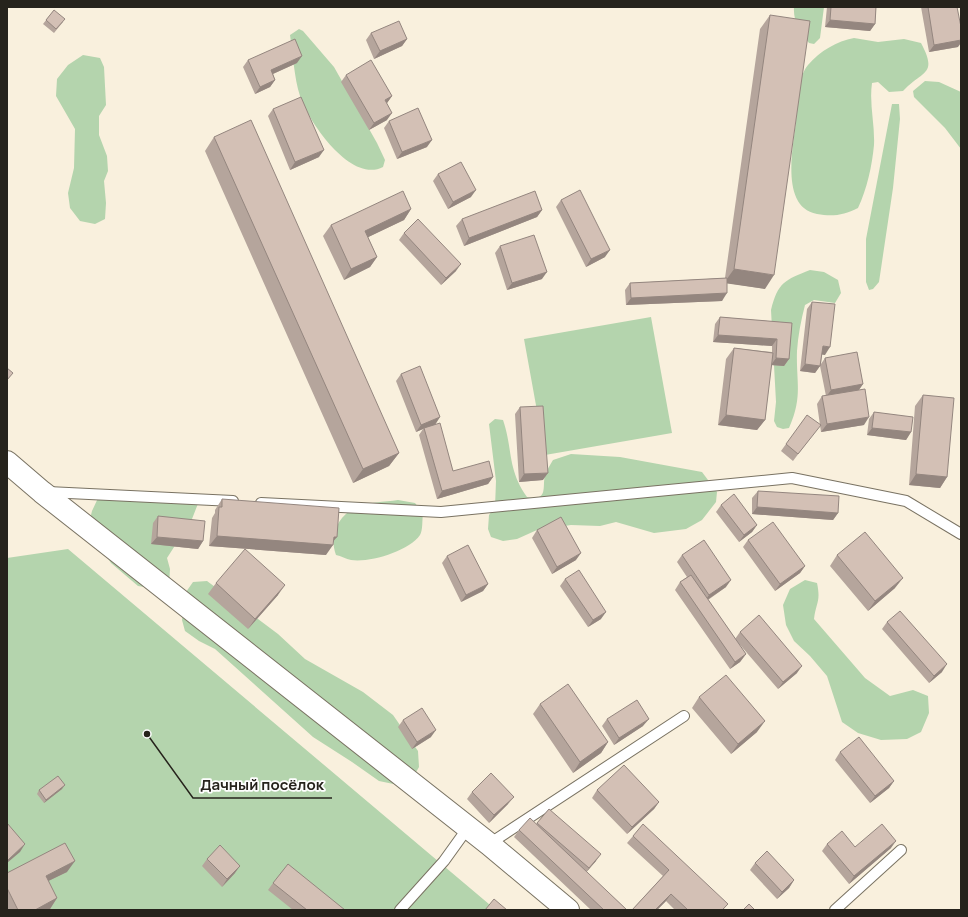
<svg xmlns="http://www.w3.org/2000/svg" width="968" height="917" font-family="Manrope,sans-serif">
  <rect width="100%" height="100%" fill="#f9f0dd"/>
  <path fill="#b4d4ad" d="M794 7H824L820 38 814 44 809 43C800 31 793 22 794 7Z
    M299 29 303 31 334 67 377 143 385 160 383 167C351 184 308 121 300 96 294 77 293 54 290 35Z
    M854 38 878 42 904 39 921 43C938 75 923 70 903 91L889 92 878 82 872 83C869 104 875 124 874 145 872 166 867 189 858 208 844 215 833 217 817 214 780 207 793 148 796 121 798 104 797 78 808 65 820 51 837 41 854 38Z
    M83 55 100 58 104 67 106 105 99 116V135L107 156 108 171 104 181 106 203 105 219 95 224 80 221 70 208 68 193 74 168 75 129 56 96 57 79 68 65Z
    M925 81 939 82 961 92V149L945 128 914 97 913 91Z
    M892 104H899L900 119 893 188 879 282 873 289 869 290 866 282V239Z
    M810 270 824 272 838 280 841 293 835 303 814 300 805 305C801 320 798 336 797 351 796 383 803 396 789 428L783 429 777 427 774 421 776 402 771 310C778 282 785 280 810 270Z
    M651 317 672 433 545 455 524 339Z
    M495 419 503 420C513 449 507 469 527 497 549 502 542 486 545 475 547 470 550 465 553 460L571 454 620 457 702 472 717 492 716 502 702 520 686 529 654 533 616 522 600 526 571 525 537 530 517 539 503 541 491 537 488 529 489 515 495 507 496 481 489 424Z
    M99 496 199 501 192 519 167 558 170 569 169 585 163 590 138 586 111 563 88 527 92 511Z
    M398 500 415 503 423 513C422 520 423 530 420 535 409 551 370 563 351 560 346 559 341 556 336 555 329 536 337 517 355 508 367 502 385 502 398 500Z
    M68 549 496 910H7V558Z
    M805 580 817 583C821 602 816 602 814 619L865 678 890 696 913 690 928 696 929 713 921 732 907 739 881 740 858 733 842 722 827 676 810 656 794 641 786 625 783 605 790 589Z
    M207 581 278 634 305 659 363 692 393 715 418 751 419 767 412 779 403 786 379 781 352 762 313 737 215 649 199 641 185 631 182 620 186 592 193 582Z"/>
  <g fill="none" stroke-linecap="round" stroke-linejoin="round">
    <defs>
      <path id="service" d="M48 492 233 501
        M261 503 441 512 792 478 906 501 961 534
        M489 844 684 716
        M400 910 444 861 467 829
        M835 910 901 850"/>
      <path id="secondary" d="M7 462 42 492 489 844 568 910"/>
    </defs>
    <use href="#service" stroke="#797262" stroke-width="12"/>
    <use href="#secondary" stroke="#797262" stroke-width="24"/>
    <use href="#service" stroke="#fff" stroke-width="10"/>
    <use href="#secondary" stroke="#fff" stroke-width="22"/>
  </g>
  <path fill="#b5a59c" d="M827 7H876L875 24 870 31 825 27Z
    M921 7H957L958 47 929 52Z
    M54 10 63 22 54 33 43 24Z
    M770 15 765 289 727 283 722 301 626 305 625 290 630 283 725 278 760 29Z
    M371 33 407 39 402 46 374 59 366 40Z
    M248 60 297 63 273 74 275 80 270 87 255 94 243 67Z
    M346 75 392 96 387 103V120L369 130 341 82Z
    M273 109 319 157 290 170 268 116Z
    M389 121 427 147 397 159 384 128Z
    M214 137 399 453 389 466 353 483 205 151Z
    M438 174 471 197 448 209 433 181Z
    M561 200 605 257 586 267 556 207Z
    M411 209 404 220 368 237 377 257 370 267 344 280 323 236 331 225Z
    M542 210 537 217 464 246 456 226 462 219Z
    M404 233 456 271 441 285 399 240Z
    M500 246 542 279 507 290 495 253Z
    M812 302 825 355 822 354 821 364 825 358 863 384 859 390 864 425 821 432 820 425 793 461 781 451 786 444 820 425 817 404 822 396H826L820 366 815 373 800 371 807 309Z
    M720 317 792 323 789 359 784 366 771 365 765 420 757 430 718 425 726 359 734 348 772 352V346L713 342 715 324Z
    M401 374 435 424 453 471 493 477 488 484 437 499 419 435 423 429 416 432 396 381Z
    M923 395 947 477 940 488 909 485 915 406Z
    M520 407 543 480 519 482 515 414Z
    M874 412 911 432 906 440 867 435 869 419Z
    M758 491 838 513 833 520 752 514V498Z
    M222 499 326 555 209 546 212 518 215 513V510Z
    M721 505 757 525 752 532 739 542 716 512Z
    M158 516 203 541 198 549 151 544 153 523Z
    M537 530 576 560 552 574 532 538Z
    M748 540 805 566 800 573 775 591 743 547Z
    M682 555 726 587 708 600 746 654 740 662 730 669 675 590 680 582 687 577 677 562Z
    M837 555 895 588 868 611 830 566Z
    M447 556 488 584 483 591 461 602 442 563Z
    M565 579 601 619 588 627 560 586Z
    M216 583 278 595 248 629 208 594Z
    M887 622 942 672 929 683 882 629Z
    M740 632 797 673 778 689 735 639Z
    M699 697 757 732 731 754 692 708Z
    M540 704 608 742 601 753 573 773 533 714Z
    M607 719 643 726 614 745 602 726Z
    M403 720 431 737 412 749 398 727Z
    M840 752 894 781 889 788 870 803 835 760Z
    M62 789 44 803 37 794 39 790Z
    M597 790 659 802 654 809 627 834 592 798Z
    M472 792 508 804 489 823 467 799Z
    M549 809 596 861 586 872 627 910H591L514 837 519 830 536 824Z
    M633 836 728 904 723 910H675L666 901 657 910H632L663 876 627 843Z
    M827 844 855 847 891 848 849 884 822 851Z
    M207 859 235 873 222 887 202 866Z
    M755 863 794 880 789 888 777 899 750 870Z
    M67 872 48 881 57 898 50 909 48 910H7V873Z
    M273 883 345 910H293L268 890Z"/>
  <path fill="#94867f" d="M830 20 875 24 870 31 825 27Z
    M407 39 402 46 374 59 380 51Z
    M961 40V43L958 47 929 52 934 45Z
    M302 56 297 63 266 77 271 70Z
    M275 80 270 87 255 94 260 87Z
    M392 96 387 103 385 100Z
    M392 113 387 120 369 130 374 123Z
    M432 140 427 147 397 159 402 152Z
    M324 150 319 157 290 170 295 162Z
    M476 190 471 197 448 209 453 202Z
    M411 209 404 220 358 242 365 231Z
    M542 210 537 217 464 246 469 238Z
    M610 250 605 257 586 267 591 259Z
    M377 257 370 267 344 280 351 269Z
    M461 264 456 271 441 285 446 278Z
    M734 269 774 275 765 289 724 283Z
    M547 272 542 279 507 290 512 283Z
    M727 293 722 301 626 305 631 298Z
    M718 335 777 339 772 346 713 342Z
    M823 346 830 347 825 355 818 354Z
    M776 358 789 359 784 366 771 365Z
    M805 364 820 366 815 373 800 371Z
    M863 384 858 391 826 397 831 390Z
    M726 415 765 420 757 430 718 425Z
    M440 417 435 425 424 428 423 429 416 432 421 425Z
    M869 417 864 425 821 432 827 424Z
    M872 428 911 432 906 440 867 435Z
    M399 453 389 466 353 483 363 469Z
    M548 473 543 480 519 482 524 474Z
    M916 474 947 477 940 488 909 485Z
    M493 477 488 484 437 499 442 491Z
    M757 507 838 513 833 520 752 514Z
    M757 525 752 532 739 542 744 535Z
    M217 536 334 537H337L331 544 333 545 326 555 209 546Z
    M157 537 203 541 198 549 151 544Z
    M581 553 576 560 552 574 557 567Z
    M805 566 800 573 775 591 780 584Z
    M903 578 895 588 868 611 875 601Z
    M731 580 726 587 704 602 709 595Z
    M488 584 483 591 461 602 466 595Z
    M285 585 278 595 248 629 255 619Z
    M606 612 601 619 588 627 593 620Z
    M746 654 740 662 730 669 735 662Z
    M947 664 942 672 929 683 934 676Z
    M802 666 797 673 778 689 783 682Z
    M649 719 643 726 614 745 619 738Z
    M765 721 757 732 731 754 738 744Z
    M436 730 431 737 412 749 417 742Z
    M608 742 601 753 573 773 580 762Z
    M894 781 889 788 870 803 875 796Z
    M65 785 62 789 44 803 46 800Z
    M514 797 508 804 489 823 494 815Z
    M659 802 654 809 627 834 632 827Z
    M896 841 891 848 849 884 854 876Z
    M25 844 20 852 7 863 8 860Z
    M601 854 596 861 584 875 589 868Z
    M75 861 67 872 38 886 46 876Z
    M240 866 235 873 222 887 227 879Z
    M794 880 789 888 777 899 782 892Z
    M671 894 666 901 657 910H655Z
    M57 898 50 909 48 910H35Z"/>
  <path fill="#d3c0b5" stroke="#94867f" d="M831 7H876L875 24 830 20Z
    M928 7H957L961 27V40L934 45Z
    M54 10 65 19 56 29 46 20Z
    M770 15 810 21 774 275 734 269Z
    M399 21 407 39 380 51 371 33Z
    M295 39 302 56 271 70 275 80 260 87 248 60Z
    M371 60 392 96 385 100 392 113 374 123 346 75Z
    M301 97 324 150 295 162 273 109Z
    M418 108 432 140 402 152 389 121Z
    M251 120 399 453 363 469 214 137Z
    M461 162 476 190 453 202 438 174Z
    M580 190 610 250 591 259 561 200Z
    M403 191 411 209 365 231 377 257 351 269 331 225Z
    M535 191 542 210 469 238 462 219Z
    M418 219 461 264 446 278 404 233Z
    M534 235 547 272 512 283 500 246Z
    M727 278V293L631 298 630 283Z
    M812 302 835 304 830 347 823 346 820 366 805 364Z
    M720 317 792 323 789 359 776 358 777 339 718 335Z
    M734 348 773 353 765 420 726 415Z
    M857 352 863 384 831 390 825 358Z
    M420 366 440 417 421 425 401 374Z
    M7 368 13 373 7 380Z
    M865 389 869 417 827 424 822 396Z
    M923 395 954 398 947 477 916 474Z
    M543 406 548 473 524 474 520 407Z
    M874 412 913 417 911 432 872 428Z
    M807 415 821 425 798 454 786 444Z
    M440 423 453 471 489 461 493 477 442 491 424 428Z
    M758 491 839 496 838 513 757 507Z
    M734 494 757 525 744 535 721 505Z
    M222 499 339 508 337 537H334L333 545 217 536 219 507H222Z
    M158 516 205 521 203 541 157 537Z
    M561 517 581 553 557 567 537 530Z
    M773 522 805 566 780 584 748 540Z
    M865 532 903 578 875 601 837 555Z
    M704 540 731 580 709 595 682 555Z
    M468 545 488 584 466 595 447 556Z
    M245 549 285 585 255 619 216 583Z
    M579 570 606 612 593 620 565 579Z
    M691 575 746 654 735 662 680 582Z
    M900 611 947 664 934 676 887 622Z
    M759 615 802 666 783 682 740 632Z
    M726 675 765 721 738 744 699 697Z
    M568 684 608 742 580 762 540 704Z
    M637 700 649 719 619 738 607 719Z
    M422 708 436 730 417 742 403 720Z
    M859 737 894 781 875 796 840 752Z
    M624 765 659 802 632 827 597 790Z
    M491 773 514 797 494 815 472 792Z
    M58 776 65 785 46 800 39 790Z
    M549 809 601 854 589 868 537 823Z
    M530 818 627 910H604L519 830Z
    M7 823 25 844 8 860 7 859Z
    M643 824 728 904 722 910H688L671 894 655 910H632L669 870 633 836Z
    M882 824 896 841 854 876 827 844 842 831 855 847Z
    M65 843 75 861 46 876 57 898 35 910H18L7 888V873Z
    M220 845 240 866 227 879 207 859Z
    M767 851 794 880 782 892 755 863Z
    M288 864 345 910H307L273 883Z
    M494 899 507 910H485Z
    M749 904 755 910H743Z"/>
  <path fill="none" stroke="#26231c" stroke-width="1.5" d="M147 734L193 798H332"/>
  <circle fill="#26231c" stroke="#fefefe" stroke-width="1.5" cx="147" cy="734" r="4"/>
  <g font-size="15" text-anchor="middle" font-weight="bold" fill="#26231c" stroke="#fefefe" stroke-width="3.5" stroke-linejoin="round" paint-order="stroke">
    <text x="262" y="790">Дачный посёлок</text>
  </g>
  <rect width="968" height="917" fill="none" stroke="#26231c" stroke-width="16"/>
</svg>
